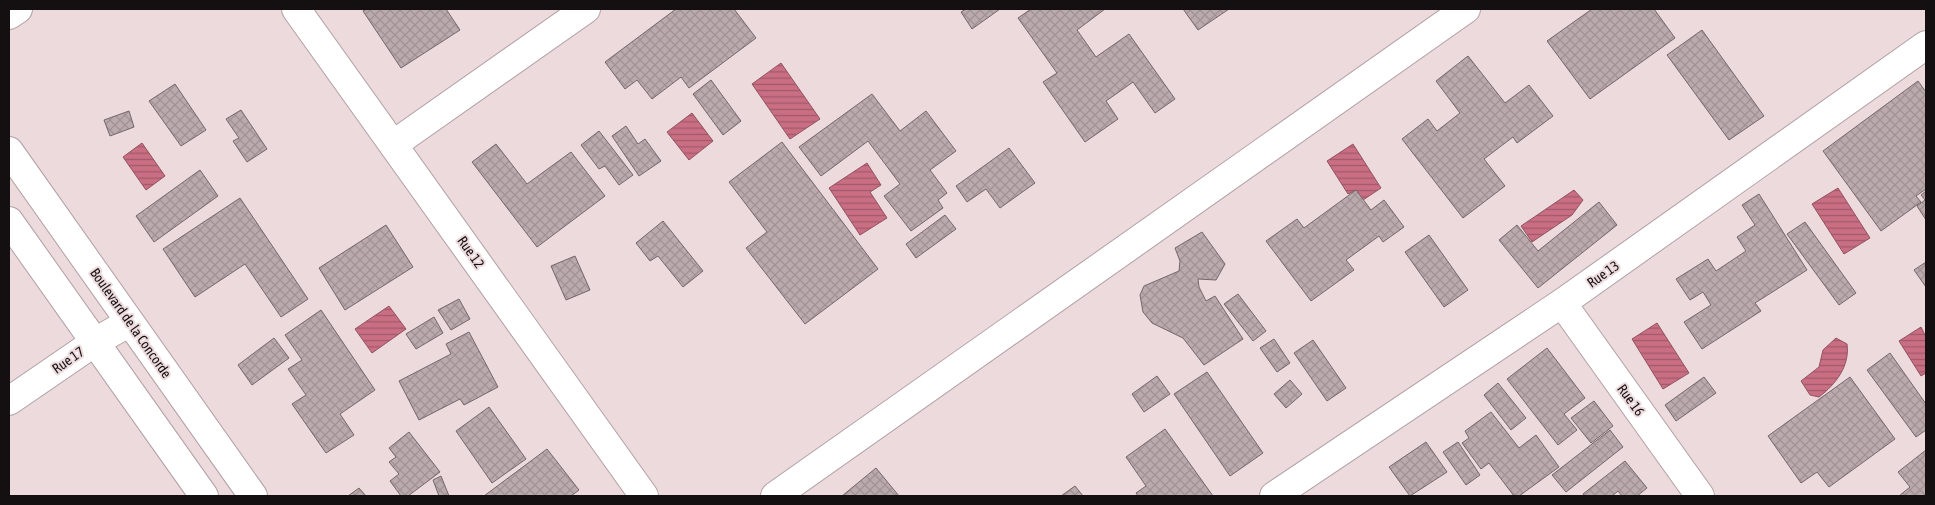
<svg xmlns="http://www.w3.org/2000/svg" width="1935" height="505" font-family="'Asap Condensed',sans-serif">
  <defs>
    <pattern id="water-rules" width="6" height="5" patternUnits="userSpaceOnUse" patternTransform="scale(1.25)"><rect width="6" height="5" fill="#c96e83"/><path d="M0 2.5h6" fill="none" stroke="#a2596a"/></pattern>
    <pattern id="building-cross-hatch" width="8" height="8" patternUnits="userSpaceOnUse" patternTransform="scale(1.25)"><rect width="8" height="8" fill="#bbaaad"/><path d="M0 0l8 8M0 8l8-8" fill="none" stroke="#a09194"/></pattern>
  </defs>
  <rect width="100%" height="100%" fill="#ecdadd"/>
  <path fill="url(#water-rules)" stroke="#935260" d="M781 63 820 119 790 139 752 84Z
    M692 113 713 141 689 160 667 132Z
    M142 143 165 176 146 190 123 157Z
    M1353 144 1381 188 1363 200 1356 190 1348 194 1327 161Z
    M867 163 881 185 870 192 887 218 860 235 829 188Z
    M1838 188 1870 238 1844 254 1812 204Z
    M1574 190 1583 200 1572 215 1532 242 1521 226Z
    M389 306 406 329 372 353 355 329Z
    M1657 323 1689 373 1663 389 1632 339Z
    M1921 327 1926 337V373L1921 376 1899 341Z
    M1836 338 1847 344C1850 366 1836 384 1819 397L1810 395 1801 381 1819 367 1823 350Z"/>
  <path fill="url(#building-cross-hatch)" stroke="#756668" d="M367 9H446L460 30 401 68 363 11Z
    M676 9H734L756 38 689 88 681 77 652 99 637 80 625 89 605 62Z
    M966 9H1000L972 29 961 12Z
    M1031 9H1105L1077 30 1096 57 1129 34 1175 99 1155 113 1133 82 1106 101 1118 119 1085 142 1043 82 1057 73 1018 18Z
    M1183 9H1229L1198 30Z
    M1592 9H1654L1675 38 1590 99 1547 41Z
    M1702 30 1764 116 1729 140 1667 55Z
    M1468 56 1505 103 1529 85 1553 116 1517 143 1513 137 1484 159 1505 186 1463 218 1402 139 1428 119 1437 131 1460 113 1436 81Z
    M711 80 741 121 723 135 693 94Z
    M1918 81 1926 92V189L1916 196 1921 202 1881 231 1823 151Z
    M175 84 206 130 181 146 149 101Z
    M872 94 900 131 926 111 956 151 930 170 947 193 938 200 943 208 911 231 884 196 900 184 868 141 821 176 799 147Z
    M241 110 267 149 247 162 233 141 239 138 226 119Z
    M129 111 134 127 110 136 104 120Z
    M626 126 638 144 645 139 661 161 639 176 612 136Z
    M599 131 633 175 619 185 605 166 599 169 581 145Z
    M782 142 878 269 805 324 746 248 767 232 729 182Z
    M496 144 527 184 571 152 605 196 537 247 472 162Z
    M1009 148 1035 183 1000 208 986 189 967 202 956 186Z
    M200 170 218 196 154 242 136 216Z
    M1356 190 1371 210 1384 200 1404 227 1383 242 1379 236 1346 260 1354 270 1311 301 1266 241 1297 219 1304 228Z
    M1926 191V220L1917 206 1925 200 1921 195Z
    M1759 194 1807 270 1755 303 1761 311 1702 349 1684 322 1711 305 1703 292 1690 300 1676 279 1708 259 1716 271 1746 251 1737 237 1755 225 1742 205Z
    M240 198 308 299 281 317 245 264 195 297 163 249Z
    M1599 202 1617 225 1538 288 1499 240 1517 225 1538 251Z
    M945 215 956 229 916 258 906 244Z
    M663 221 703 271 683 287 658 256 650 261 636 243Z
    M1805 222 1856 293 1839 305 1787 234Z
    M386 225 413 267 345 310 319 268Z
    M1202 232 1225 264 1216 280 1198 279 1199 287 1206 301 1215 296 1243 339 1204 365 1183 338 1152 323 1143 312 1140 295 1144 286 1179 271 1180 261 1175 248Z
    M1429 235 1468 290 1444 307 1405 252Z
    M575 256 590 290 566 300 551 266Z
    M1926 262V287L1914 270Z
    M1238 294 1266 331 1253 341 1224 304Z
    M459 299 470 319 451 330 438 310Z
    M321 310 375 390 340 414 354 435 326 453 292 404 306 395 288 369 302 360 285 335Z
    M434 317 443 333 416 349 406 334Z
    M469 332 498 387 464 405 460 399 419 420 399 381 451 354 446 344Z
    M274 338 289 358 252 385 238 365Z
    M1274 339 1290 363 1277 372 1260 348Z
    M1313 340 1346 388 1327 401 1294 353Z
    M1547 348 1585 398 1564 414 1577 430 1558 445 1507 379Z
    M1890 353 1926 404V430L1916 437 1867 370Z
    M1207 372 1263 453 1230 476 1174 394Z
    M1157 376 1170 394 1144 412 1132 394Z
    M1704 377 1716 393 1676 421 1665 405Z
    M1850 377 1895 439 1829 487 1817 472 1801 483 1768 436Z
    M1290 380 1302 394 1286 408 1274 394Z
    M1498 383 1526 418 1511 430 1484 395Z
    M1594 401 1613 426 1591 443 1571 418Z
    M489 407 526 459 492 483 456 431Z
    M1491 412 1519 448 1536 435 1559 467 1519 496H1514L1489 463 1481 469 1462 443 1469 438 1465 431Z
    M1165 429 1213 496H1138L1136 493 1146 486 1126 457Z
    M1610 430 1623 447 1566 492 1552 475Z
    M409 432 440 472 408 496H401L390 481 399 474 389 462 396 457 389 448Z
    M1426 442 1447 472 1410 496 1389 467Z
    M1458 442 1480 475 1466 485 1443 452Z
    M547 449 579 490 571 496H484Z
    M1926 450V496H1899L1910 487 1898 472Z
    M1625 461 1647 488 1637 496H1622L1618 491 1612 496H1584L1583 494Z
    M876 468 899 496H842Z
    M441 476 449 496H439L433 480Z
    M1075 486 1083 496H1061Z
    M359 488 366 496H348Z"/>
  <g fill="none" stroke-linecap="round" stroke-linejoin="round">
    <defs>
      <path id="street" d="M296 9 644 496
        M9 15 18 9
        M394 144 586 9
        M9 151 253 496
        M9 221 204 496
        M1562 303 1700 496
        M9 401 95 342 130 322
        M775 496 1466 9
        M1274 496 1562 303 1926 45"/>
    </defs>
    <use href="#street" stroke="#b1a0a3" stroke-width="30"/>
    <use href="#street" stroke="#fff" stroke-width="28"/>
  </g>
  <g text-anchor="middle" stroke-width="4" stroke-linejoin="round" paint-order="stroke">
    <g font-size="14" fill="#140f10" stroke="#ecdadd">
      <text transform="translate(471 252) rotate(55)" y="5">Rue 12</text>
      <text transform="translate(1603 274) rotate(-35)" y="5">Rue 13</text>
      <text transform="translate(131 323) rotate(55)" y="5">Boulevard de la Concorde</text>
      <text transform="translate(68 360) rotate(-35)" y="5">Rue 17</text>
      <text transform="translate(1631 400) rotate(54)" y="5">Rue 16</text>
    </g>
  </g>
  <rect width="1935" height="505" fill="none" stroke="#140f10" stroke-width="20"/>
</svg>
